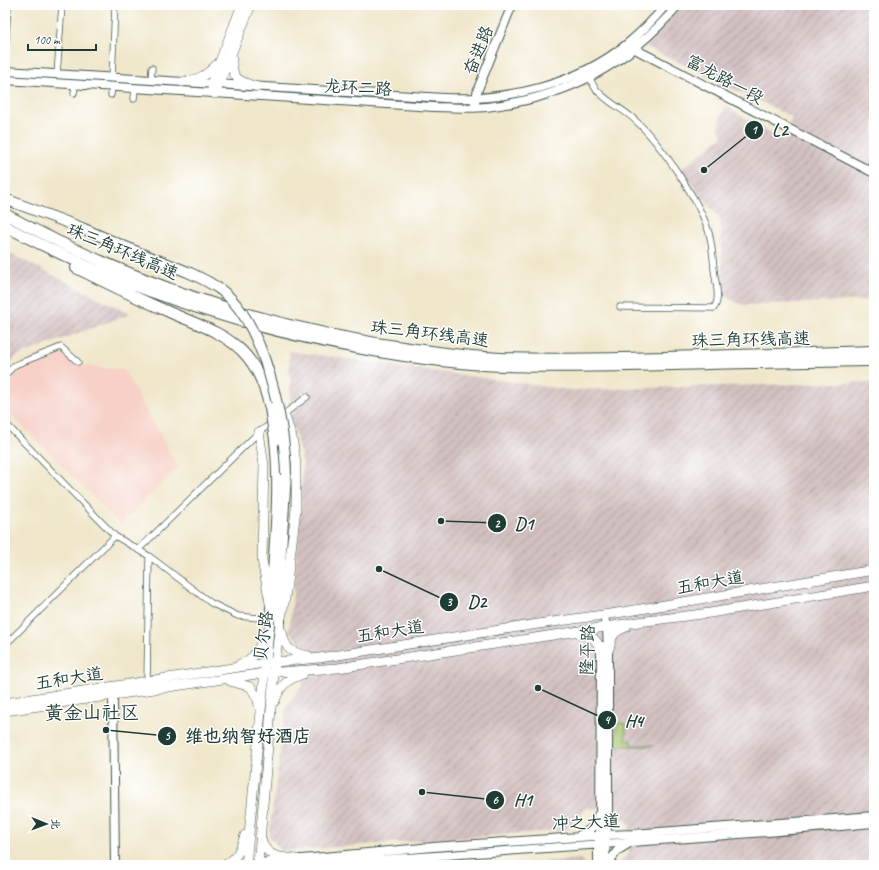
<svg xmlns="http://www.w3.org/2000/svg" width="879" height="870" font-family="Caveat,'LXGW WenKai TC',sans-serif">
  <defs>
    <pattern id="industrial-furrows" width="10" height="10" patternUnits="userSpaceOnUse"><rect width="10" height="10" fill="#d2bfc0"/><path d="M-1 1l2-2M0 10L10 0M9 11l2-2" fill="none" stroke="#aa9c9d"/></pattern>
  </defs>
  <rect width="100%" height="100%" fill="#fff"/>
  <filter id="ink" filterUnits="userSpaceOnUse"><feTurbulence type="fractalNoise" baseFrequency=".025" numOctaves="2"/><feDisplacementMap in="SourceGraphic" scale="8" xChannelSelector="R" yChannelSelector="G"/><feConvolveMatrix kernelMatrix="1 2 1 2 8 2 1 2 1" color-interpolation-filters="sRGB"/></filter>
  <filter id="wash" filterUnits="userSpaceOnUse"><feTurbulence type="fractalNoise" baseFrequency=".012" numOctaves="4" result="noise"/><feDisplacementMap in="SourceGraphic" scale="16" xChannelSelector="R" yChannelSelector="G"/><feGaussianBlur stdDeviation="0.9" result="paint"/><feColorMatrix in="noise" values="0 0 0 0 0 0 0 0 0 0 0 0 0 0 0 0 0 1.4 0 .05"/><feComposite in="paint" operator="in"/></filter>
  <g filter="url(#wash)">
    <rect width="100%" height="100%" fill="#f0e7cb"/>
    <path fill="#f7d1c8" d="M59 350 76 365 124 370 178 467 121 524 5 409V385L34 356Z"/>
    <path fill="url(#industrial-furrows)" d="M682 5H874V300L742 305 724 296 720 219 680 170 723 136 718 126 725 106 783 140 792 117 646 47Z
      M5 251 130 314 17 356 5 367Z
      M289 351 570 390 874 382V865H618L629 853V823L614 809 587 808 568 830 282 851 269 836 286 707 302 686 303 646 289 631 297 556 303 464 291 418Z
      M581 859 586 865H501Z"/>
    <path fill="#a5c56d" stroke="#628150" d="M5 75 199 87 198 89 5 77Z
      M230 89 452 102H465V104H455L230 90Z
      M617 723H624L626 725V740H631L632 745H653V746H616Z"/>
  </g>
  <g filter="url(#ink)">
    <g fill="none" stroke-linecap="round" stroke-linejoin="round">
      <defs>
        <path id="street" d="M5 55 8 5
          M57 75 62 5
          M590 77C591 81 593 85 595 88 606 102 624 109 636 121 660 143 700 201 709 233 712 244 713 257 714 269 715 280 721 299 714 308L620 307
          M112 78 115 5
          M151 81 152 68
          M74 93 75 85
          M111 95 112 87
          M134 99 135 88
          M5 375 15 365 61 347 78 362
          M281 416 307 397
          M5 423 115 536 149 556 211 603 238 616 269 619
          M138 550 259 432 273 422
          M5 645 115 536
          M147 682 149 556"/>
        <path id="secondary" d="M631 47 874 173
          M5 71 444 98C509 101 576 85 627 44 642 32 654 19 666 5
          M5 80 434 107C451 107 469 109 486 107 565 98 627 66 678 5
          M475 103 478 89 512 5
          M603 615 607 627 608 651V811C607 829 605 847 605 865
          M113 695 115 865
          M580 835C590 831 595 826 598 815
          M253 865 258 863 433 847 607 835 633 834 874 816
          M313 865C500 850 687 840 874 823
          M598 865V845L600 835 601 651 602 646
          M607 865 617 851 628 844"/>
        <path id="primary" d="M232 58C231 79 239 82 258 87
          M182 82C197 80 206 76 216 65
          M215 94 251 5
          M215 94 211 84 242 5
          M282 632C285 650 292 653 309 656
          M580 634C593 635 597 640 601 651
          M608 651C614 637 608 635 626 627
          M240 664C255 659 260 648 264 634
          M230 681 251 687 258 700 259 706
          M275 701C280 685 288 679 303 674
          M5 703 265 663 319 658 538 624 617 613 874 570
          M5 711 264 673 338 668 638 622 710 613 874 586
          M261 838C266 858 279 857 297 859
          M225 865C238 858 241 848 245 835
          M246 865 271 609 262 560 264 465 259 432
          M258 865 274 673 280 622 285 599 296 509V463L292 437 284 414"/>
        <path id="highway" d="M5 199 82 228 135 251
          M5 214C132 283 272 330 416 349 444 353 473 357 501 358 557 360 612 358 667 357 736 355 805 353 874 351
          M5 226C119 287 241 328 368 350 413 358 457 364 502 366 559 368 615 366 672 365 739 363 807 362 874 361
          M76 268C106 283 136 298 167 311 193 323 222 331 242 351 258 367 265 388 270 408
          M271 609C273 553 281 496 275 440
          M280 622 279 580 286 475"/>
      </defs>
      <use href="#street" stroke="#3e564b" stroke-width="7"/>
      <use href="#secondary" stroke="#3e564b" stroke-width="10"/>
      <use href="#primary" stroke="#3e564b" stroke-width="10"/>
      <use href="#highway" stroke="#3e564b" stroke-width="12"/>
      <use href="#street" stroke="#fff" stroke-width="5.5"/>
      <use href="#secondary" stroke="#fff" stroke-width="8"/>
      <use href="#primary" stroke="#fff" stroke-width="9"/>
      <use href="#highway" stroke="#fff" stroke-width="10"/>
      <defs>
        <path id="highway-bridge" d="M135 251C163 263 195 272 221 290 265 323 285 423 286 475
          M270 408 275 440"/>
      </defs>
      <use href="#highway-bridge" stroke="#3e564b" stroke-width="12" stroke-linecap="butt"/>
      <use href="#highway-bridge" stroke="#fff" stroke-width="10"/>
    </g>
  </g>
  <g text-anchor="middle" stroke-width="3" stroke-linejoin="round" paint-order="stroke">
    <g font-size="17" fill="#1f3d34" stroke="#fff">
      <text transform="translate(478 50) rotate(-68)" y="6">奋进路</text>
      <text transform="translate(725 79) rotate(28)" y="6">富龙路一段</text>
      <text transform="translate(358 87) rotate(3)" y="6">龙环二路</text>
      <text transform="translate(123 251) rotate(23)" y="6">珠三角环线高速</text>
      <text transform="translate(430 333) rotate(7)" y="6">珠三角环线高速</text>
      <text transform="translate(751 339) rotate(-1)" y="6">珠三角环线高速</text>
      <text transform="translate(710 582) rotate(-10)" y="6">五和大道</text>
      <text transform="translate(390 631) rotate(-9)" y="6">五和大道</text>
      <text transform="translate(263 636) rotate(-82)" y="6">贝尔路</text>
      <text transform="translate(587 650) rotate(-88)" y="6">隆平路</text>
      <text transform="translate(69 678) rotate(-9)" y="6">五和大道</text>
      <text transform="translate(586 822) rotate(-3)" y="6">冲之大道</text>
    </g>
    <g font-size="19" fill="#1f3d34" stroke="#fff">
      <text x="92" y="719">黄金山社区</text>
    </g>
  </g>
  <path fill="none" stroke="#1f3d34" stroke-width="1.5" d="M704 170L754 130M441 521L497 523M379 569L449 602M538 688L607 720M106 730L167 736M422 792L495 800"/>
  <g fill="#1f3d34" stroke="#fff" stroke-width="1.5">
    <circle cx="704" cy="170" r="4"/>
    <circle cx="441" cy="521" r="4"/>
    <circle cx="379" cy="569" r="4"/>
    <circle cx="538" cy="688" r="4"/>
    <circle cx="106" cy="730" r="4"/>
    <circle cx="422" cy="792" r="4"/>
    <circle cx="754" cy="130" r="10"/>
    <circle cx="497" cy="523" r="10"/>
    <circle cx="449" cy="602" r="10"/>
    <circle cx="607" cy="720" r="10"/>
    <circle cx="167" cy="736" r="10"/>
    <circle cx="495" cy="800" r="10"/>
  </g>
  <g font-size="12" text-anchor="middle" font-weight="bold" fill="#fff">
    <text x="754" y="134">1</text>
    <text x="497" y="528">2</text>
    <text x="449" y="606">3</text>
    <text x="607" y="724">4</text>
    <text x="167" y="740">5</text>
    <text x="495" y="804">6</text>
  </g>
  <g font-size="18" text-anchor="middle" font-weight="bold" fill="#1f3d34" stroke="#fff" stroke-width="3" stroke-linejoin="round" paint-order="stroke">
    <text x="780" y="136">L2</text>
    <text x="524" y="530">D1</text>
    <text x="477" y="608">D2</text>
    <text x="634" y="727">H4</text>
    <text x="248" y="742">维也纳智好酒店</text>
    <text x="523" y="806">H1</text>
  </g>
  <rect width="879" height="870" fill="none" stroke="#fff" stroke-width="20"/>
  <g transform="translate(46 824) rotate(91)" stroke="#ffffff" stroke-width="3" paint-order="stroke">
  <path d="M0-3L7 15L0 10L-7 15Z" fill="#1f3d34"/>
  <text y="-6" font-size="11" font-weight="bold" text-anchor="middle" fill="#1f3d34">北</text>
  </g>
  <path d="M28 44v6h68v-6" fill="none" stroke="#1f3d34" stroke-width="2"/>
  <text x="34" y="44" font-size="12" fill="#1f3d34" stroke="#ffffff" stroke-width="3" paint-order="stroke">100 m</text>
</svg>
